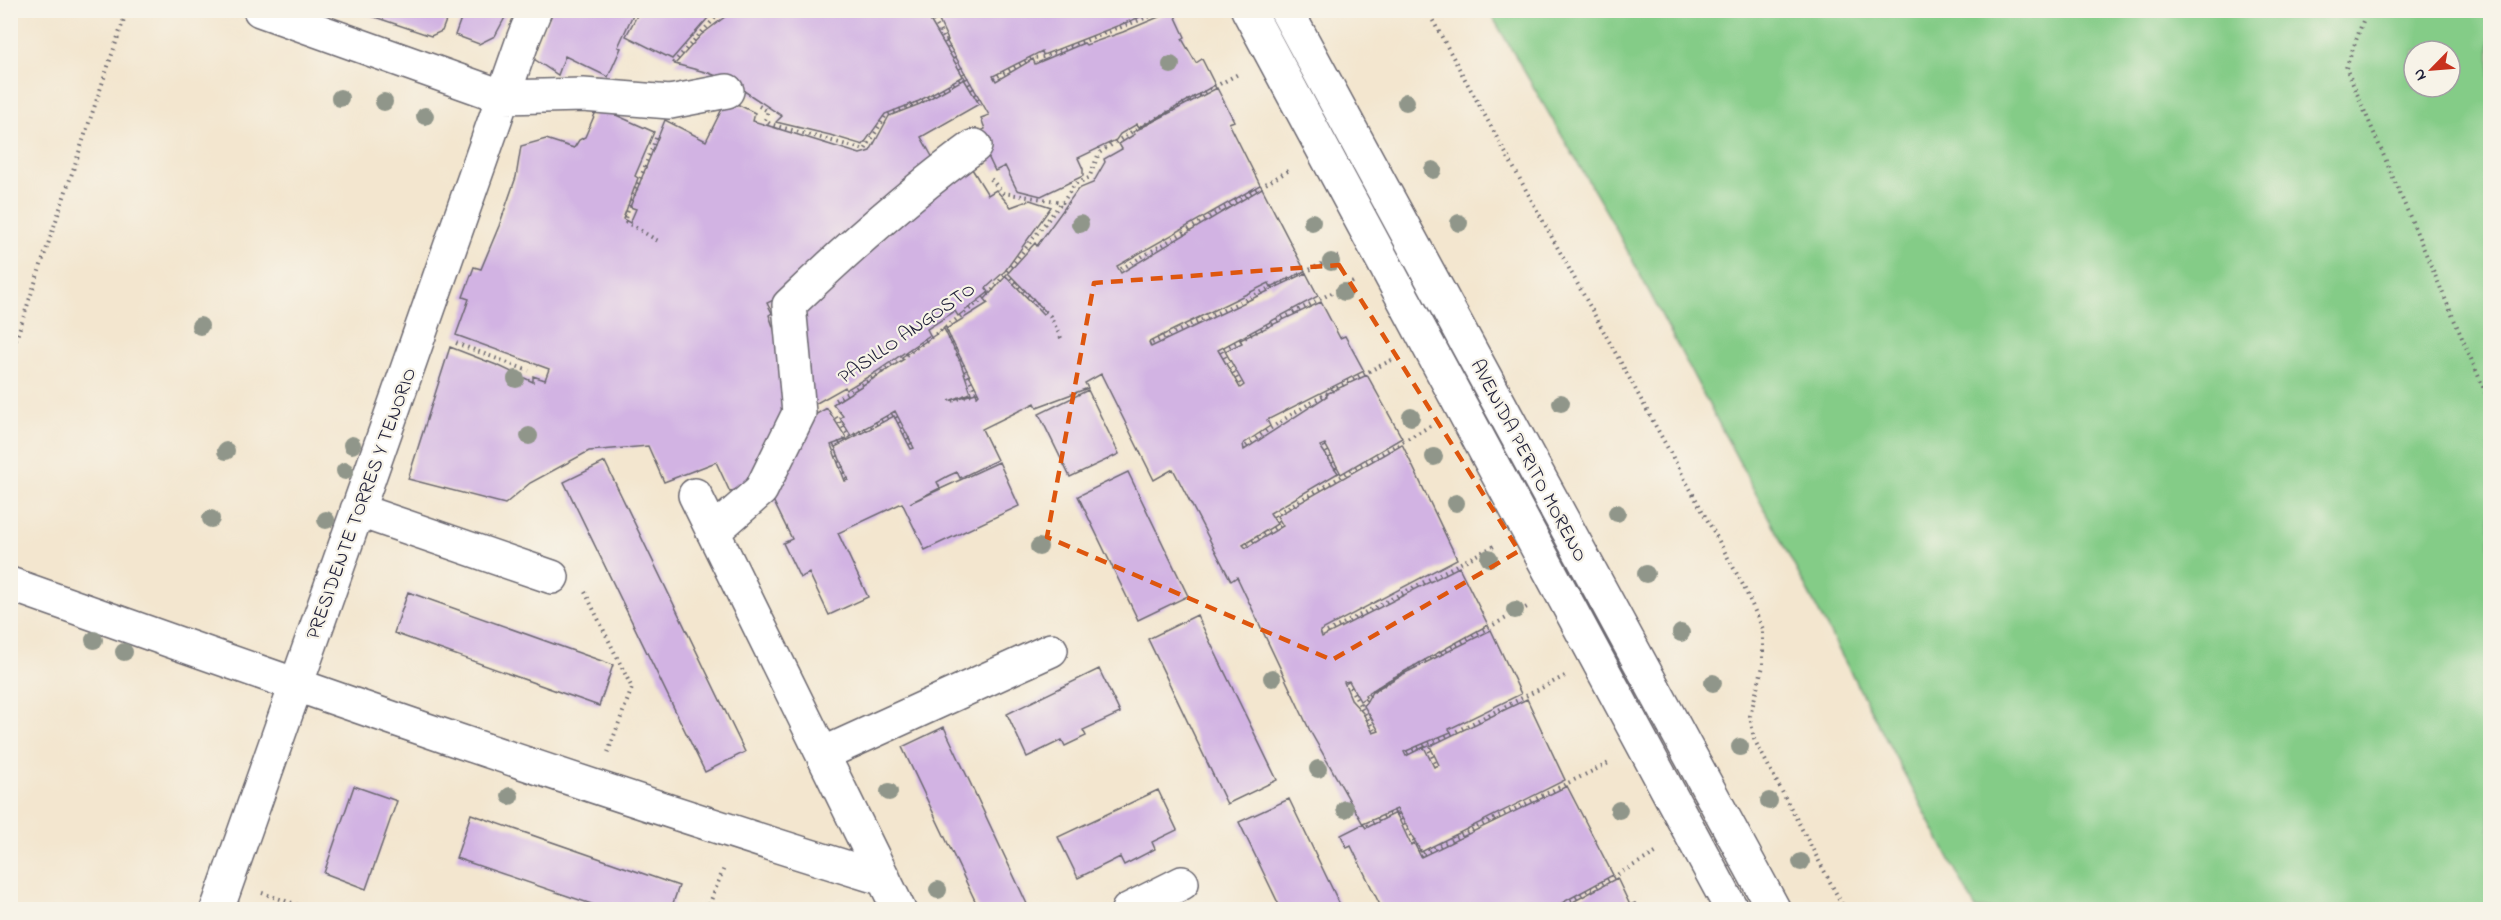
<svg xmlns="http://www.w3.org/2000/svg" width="2501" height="920" font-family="'Indie Flower',sans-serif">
  <rect width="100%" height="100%" fill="#f7f3e8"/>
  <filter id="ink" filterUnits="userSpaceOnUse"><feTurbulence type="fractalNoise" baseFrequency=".0167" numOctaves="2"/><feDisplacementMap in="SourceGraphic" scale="12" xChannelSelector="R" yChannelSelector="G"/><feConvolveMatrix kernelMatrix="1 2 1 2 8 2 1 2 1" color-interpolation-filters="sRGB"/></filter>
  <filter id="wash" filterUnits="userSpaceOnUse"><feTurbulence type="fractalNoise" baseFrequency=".008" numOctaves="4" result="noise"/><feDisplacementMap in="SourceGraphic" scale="24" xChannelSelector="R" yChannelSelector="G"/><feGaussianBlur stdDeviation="1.35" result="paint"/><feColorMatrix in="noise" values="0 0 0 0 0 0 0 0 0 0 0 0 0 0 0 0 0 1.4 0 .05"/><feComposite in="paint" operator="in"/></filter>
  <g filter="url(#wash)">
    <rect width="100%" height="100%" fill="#f3e6cf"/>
    <path fill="#84cc87" stroke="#537761" stroke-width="1.5" fill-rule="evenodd" d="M1489 11H2490V909H1976L1610 218ZM2414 51H2450V87H2414Z"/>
    <g id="blocks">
      <path fill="#d2b3e3" d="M354 10H450L442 31 431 36Z
        M464 10H509L495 36 479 44 455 35Z
        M551 10H635L618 47 621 48 608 77 565 56 558 75 534 59Z
        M640 10H715L672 59 626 36Z
        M734 10H924L963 76 919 101 885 114 863 145 830 135 776 122 782 116 729 81 709 73 675 64 701 35Z
        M934 10H1158L1043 55 1042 51 993 76 996 81 1033 59 1035 64 1084 43 1086 45 1123 32 1173 11 1185 37 1182 39 1196 63 1202 59 1215 85 1152 121 1139 127 1137 124 1120 134 1116 140 1078 158 1083 169V176L1041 196 1017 190 1005 166 995 171 977 133 985 129 981 118 989 115 946 40H948Z
        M964 79 979 104 921 137 937 165 797 289 767 303 772 313 769 315 779 344 788 417 753 482 730 492 716 462 664 482 648 446 589 451 530 483 505 504 408 479 450 347 499 366 533 382V376L545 380 549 369 456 335 469 299 463 297 474 267 481 269 499 226 516 177 521 146 546 139 574 148 579 140 585 137 598 107 654 132 635 176 638 178 623 219 630 223 636 209 630 207 665 120 706 141 727 99 755 113 753 121 860 154 870 151 889 116 920 104Z
        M1217 88 1234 121 1229 123 1260 185 1117 266 1121 273 1262 188 1305 271 1271 287 1269 283 1167 333 1149 342 1151 347 1306 273 1318 296 1218 350 1240 388 1244 385 1225 351 1242 343 1240 340 1321 302 1340 338 1345 336 1364 371 1267 420 1270 426 1243 444 1244 450 1327 396 1326 394 1367 375 1402 438 1341 474 1325 444 1320 446 1338 473 1270 513 1277 524 1243 545 1246 548 1283 526 1277 516 1402 444 1457 559 1320 631 1322 637 1459 567 1488 625 1389 680 1365 695 1366 697 1360 701 1349 681 1344 682 1352 701 1363 713 1373 733 1379 731 1364 706 1372 692 1401 675 1491 630 1521 694 1449 729 1451 732 1404 752 1406 756 1424 747 1434 767 1439 765 1430 746 1527 699 1565 780 1421 852 1397 809 1363 824 1310 731 1237 577 1231 581 1173 469 1154 480 1101 374 1085 383 1088 388 1037 407 1035 403 982 429 997 460 960 478 957 472 948 476 937 482 940 488 910 503 999 462 1019 506 925 550 902 503 838 533 868 597 829 615 809 573 800 578 783 543 792 539 769 492 799 424 827 408 847 439 831 445 845 481 848 480 835 447 894 416 911 449 914 448 895 411 851 436 840 418 843 416 833 404 904 359 902 357 944 329 960 361 971 393 949 401 976 393 977 396 979 394 946 329 988 303 985 299 1006 276 1043 314 1046 312 1008 273 1035 243 1037 246 1078 189 1093 183 1105 162 1104 159 1122 149 1119 144 1135 134 1133 132Z
        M969 164 988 195 996 190 1011 207 1030 200 1051 207 1005 271 986 288 989 292 958 316 955 311 927 329 930 335 876 372 846 390 845 387 815 404 809 405 798 308Z
        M1088 390 1119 454 1070 477 1039 414Z
        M605 462 745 752 705 772 564 482Z
        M1128 472 1188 596 1138 620 1078 496Z
        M408 592 613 665 599 706 394 633Z
        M1197 615 1277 780 1227 804 1148 639Z
        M1099 669 1120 713 1083 730 1086 736 1065 746 1062 740 1027 757 1007 714Z
        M944 727 1027 904 1015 909H979L902 747Z
        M354 786 397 801 366 889 324 873Z
        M1567 786 1613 875 1551 909H1382L1351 846 1347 848 1341 835 1363 824 1366 828 1396 813 1411 845 1414 843 1421 857Z
        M1158 790 1177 830 1152 842 1155 849 1124 865 1120 857 1078 878 1058 837Z
        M1289 799 1342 909H1281L1239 822Z
        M471 814 679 886 671 909H606L456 858Z
        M1617 878 1630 905 1635 903 1639 909H1560Z"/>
    </g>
  </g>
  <g filter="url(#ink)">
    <use href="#blocks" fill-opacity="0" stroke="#6b676f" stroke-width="1.5"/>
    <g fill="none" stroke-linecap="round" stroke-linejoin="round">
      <defs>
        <path id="minor" d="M260 10 504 97 583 95 670 102 727 91
          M695 495 899 910
          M357 510 552 577
          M713 532 761 490 799 413 789 305C848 248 908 194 975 146
          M10 584C300 687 590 789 884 879
          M823 754 1051 650
          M217 910 524 37 535 10
          M1128 910 1182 883"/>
        <path id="major" d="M1248 10 1732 910
          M1286 10 1774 910"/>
      </defs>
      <use href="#minor" stroke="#6b676f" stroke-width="36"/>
      <use href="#major" stroke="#6b676f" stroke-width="36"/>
      <path stroke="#6b676f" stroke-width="4" stroke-dasharray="1.5 4.5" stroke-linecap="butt" d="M928 10 984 109
        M1427 10 1743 585 1763 629V666L1750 716 1754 739 1845 910
        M2367 10 2346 68 2490 403
        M673 63 716 17 726 10
        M998 76 1033 58 1043 57 1166 10
        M759 106 768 111 765 120 770 124 865 150 886 115 920 102 965 77
        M656 138 624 221 660 242
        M991 179 1003 193 1063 202 1075 184 1089 178 1099 153 1133 131 1240 73
        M1121 269 1291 169
        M1006 274 1050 316 1062 340
        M944 327 976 392 950 402
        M456 343 529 371
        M1152 343 1339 256
        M10 357 127 10
        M1240 384 1221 350 1353 282
        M835 400 876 376 957 319 990 293 1062 202
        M836 417 850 438
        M1246 446C1294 410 1340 385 1394 359
        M1324 446 1340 476
        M847 479 833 446 894 414 913 447
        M1247 544 1280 525 1274 515 1430 426
        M585 592 632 688 608 752
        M1327 632 1494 546
        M1347 682 1374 730
        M1361 705 1372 692 1401 674 1527 607
        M1427 745 1436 765
        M1407 753 1453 733 1565 676
        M1367 826 1396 811 1422 854 1611 762
        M262 893 313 910
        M707 910 724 868
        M1555 910 1659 851"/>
      <use href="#minor" stroke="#fff" stroke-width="33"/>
      <use href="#major" stroke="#fff" stroke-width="33"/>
    </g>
    <g fill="#90968a">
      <circle cx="1171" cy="65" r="9"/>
      <circle cx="340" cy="98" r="9"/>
      <circle cx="384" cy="102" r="9"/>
      <circle cx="1406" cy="102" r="9"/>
      <circle cx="425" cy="116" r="9"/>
      <circle cx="1433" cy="170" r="9"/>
      <circle cx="1312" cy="222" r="9"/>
      <circle cx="1459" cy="223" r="9"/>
      <circle cx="1080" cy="224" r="9"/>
      <circle cx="1331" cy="262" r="9"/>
      <circle cx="1344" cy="292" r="9"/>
      <circle cx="200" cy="326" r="9"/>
      <circle cx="516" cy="379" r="9"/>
      <circle cx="1561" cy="403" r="9"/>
      <circle cx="1411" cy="417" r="9"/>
      <circle cx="529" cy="436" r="9"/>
      <circle cx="352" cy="445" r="9"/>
      <circle cx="226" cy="451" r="9"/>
      <circle cx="1434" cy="457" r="9"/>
      <circle cx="345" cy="471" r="9"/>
      <circle cx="1456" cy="503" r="9"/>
      <circle cx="1617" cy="513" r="9"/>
      <circle cx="211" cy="519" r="9"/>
      <circle cx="326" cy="520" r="9"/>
      <circle cx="1039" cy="547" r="9"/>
      <circle cx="1489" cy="558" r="9"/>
      <circle cx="1646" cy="574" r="9"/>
      <circle cx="1515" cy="610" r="9"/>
      <circle cx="1681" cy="633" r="9"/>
      <circle cx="94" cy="640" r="9"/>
      <circle cx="124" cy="652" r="9"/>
      <circle cx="1272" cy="678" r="9"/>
      <circle cx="1713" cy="683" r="9"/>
      <circle cx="1740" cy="747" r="9"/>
      <circle cx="1318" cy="769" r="9"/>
      <circle cx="889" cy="792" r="9"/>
      <circle cx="510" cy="796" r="9"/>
      <circle cx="1769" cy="801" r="9"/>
      <circle cx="1345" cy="809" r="9"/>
      <circle cx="1619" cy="810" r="9"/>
      <circle cx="1801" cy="862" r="9"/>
      <circle cx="938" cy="890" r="9"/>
    </g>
  </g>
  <path fill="none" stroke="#de560e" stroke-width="4.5" stroke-dasharray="12 8" stroke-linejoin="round" d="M1339 265 1519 551 1332 660 1047 537 1094 283Z"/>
  <g text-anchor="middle" stroke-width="4.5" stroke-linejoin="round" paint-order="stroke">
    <g font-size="20" fill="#22223b" stroke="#f7f3e8">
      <text transform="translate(906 332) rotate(-35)" y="7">PASILLO ANGOSTO</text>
      <text transform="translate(1530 460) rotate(62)" y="7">AVENIDA PERITO MORENO</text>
      <text transform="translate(360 503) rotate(-70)" y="7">PRESIDENTE TORRES Y TENORIO</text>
    </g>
  </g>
  <rect width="2501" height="920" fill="none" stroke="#f7f3e8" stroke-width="36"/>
  <g transform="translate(2432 69) rotate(245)"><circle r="28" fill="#f7f3e8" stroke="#a29fa3" stroke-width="1.5"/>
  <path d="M0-4.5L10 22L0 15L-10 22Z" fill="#c8321e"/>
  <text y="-9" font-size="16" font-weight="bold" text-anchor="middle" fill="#22223b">N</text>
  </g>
</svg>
